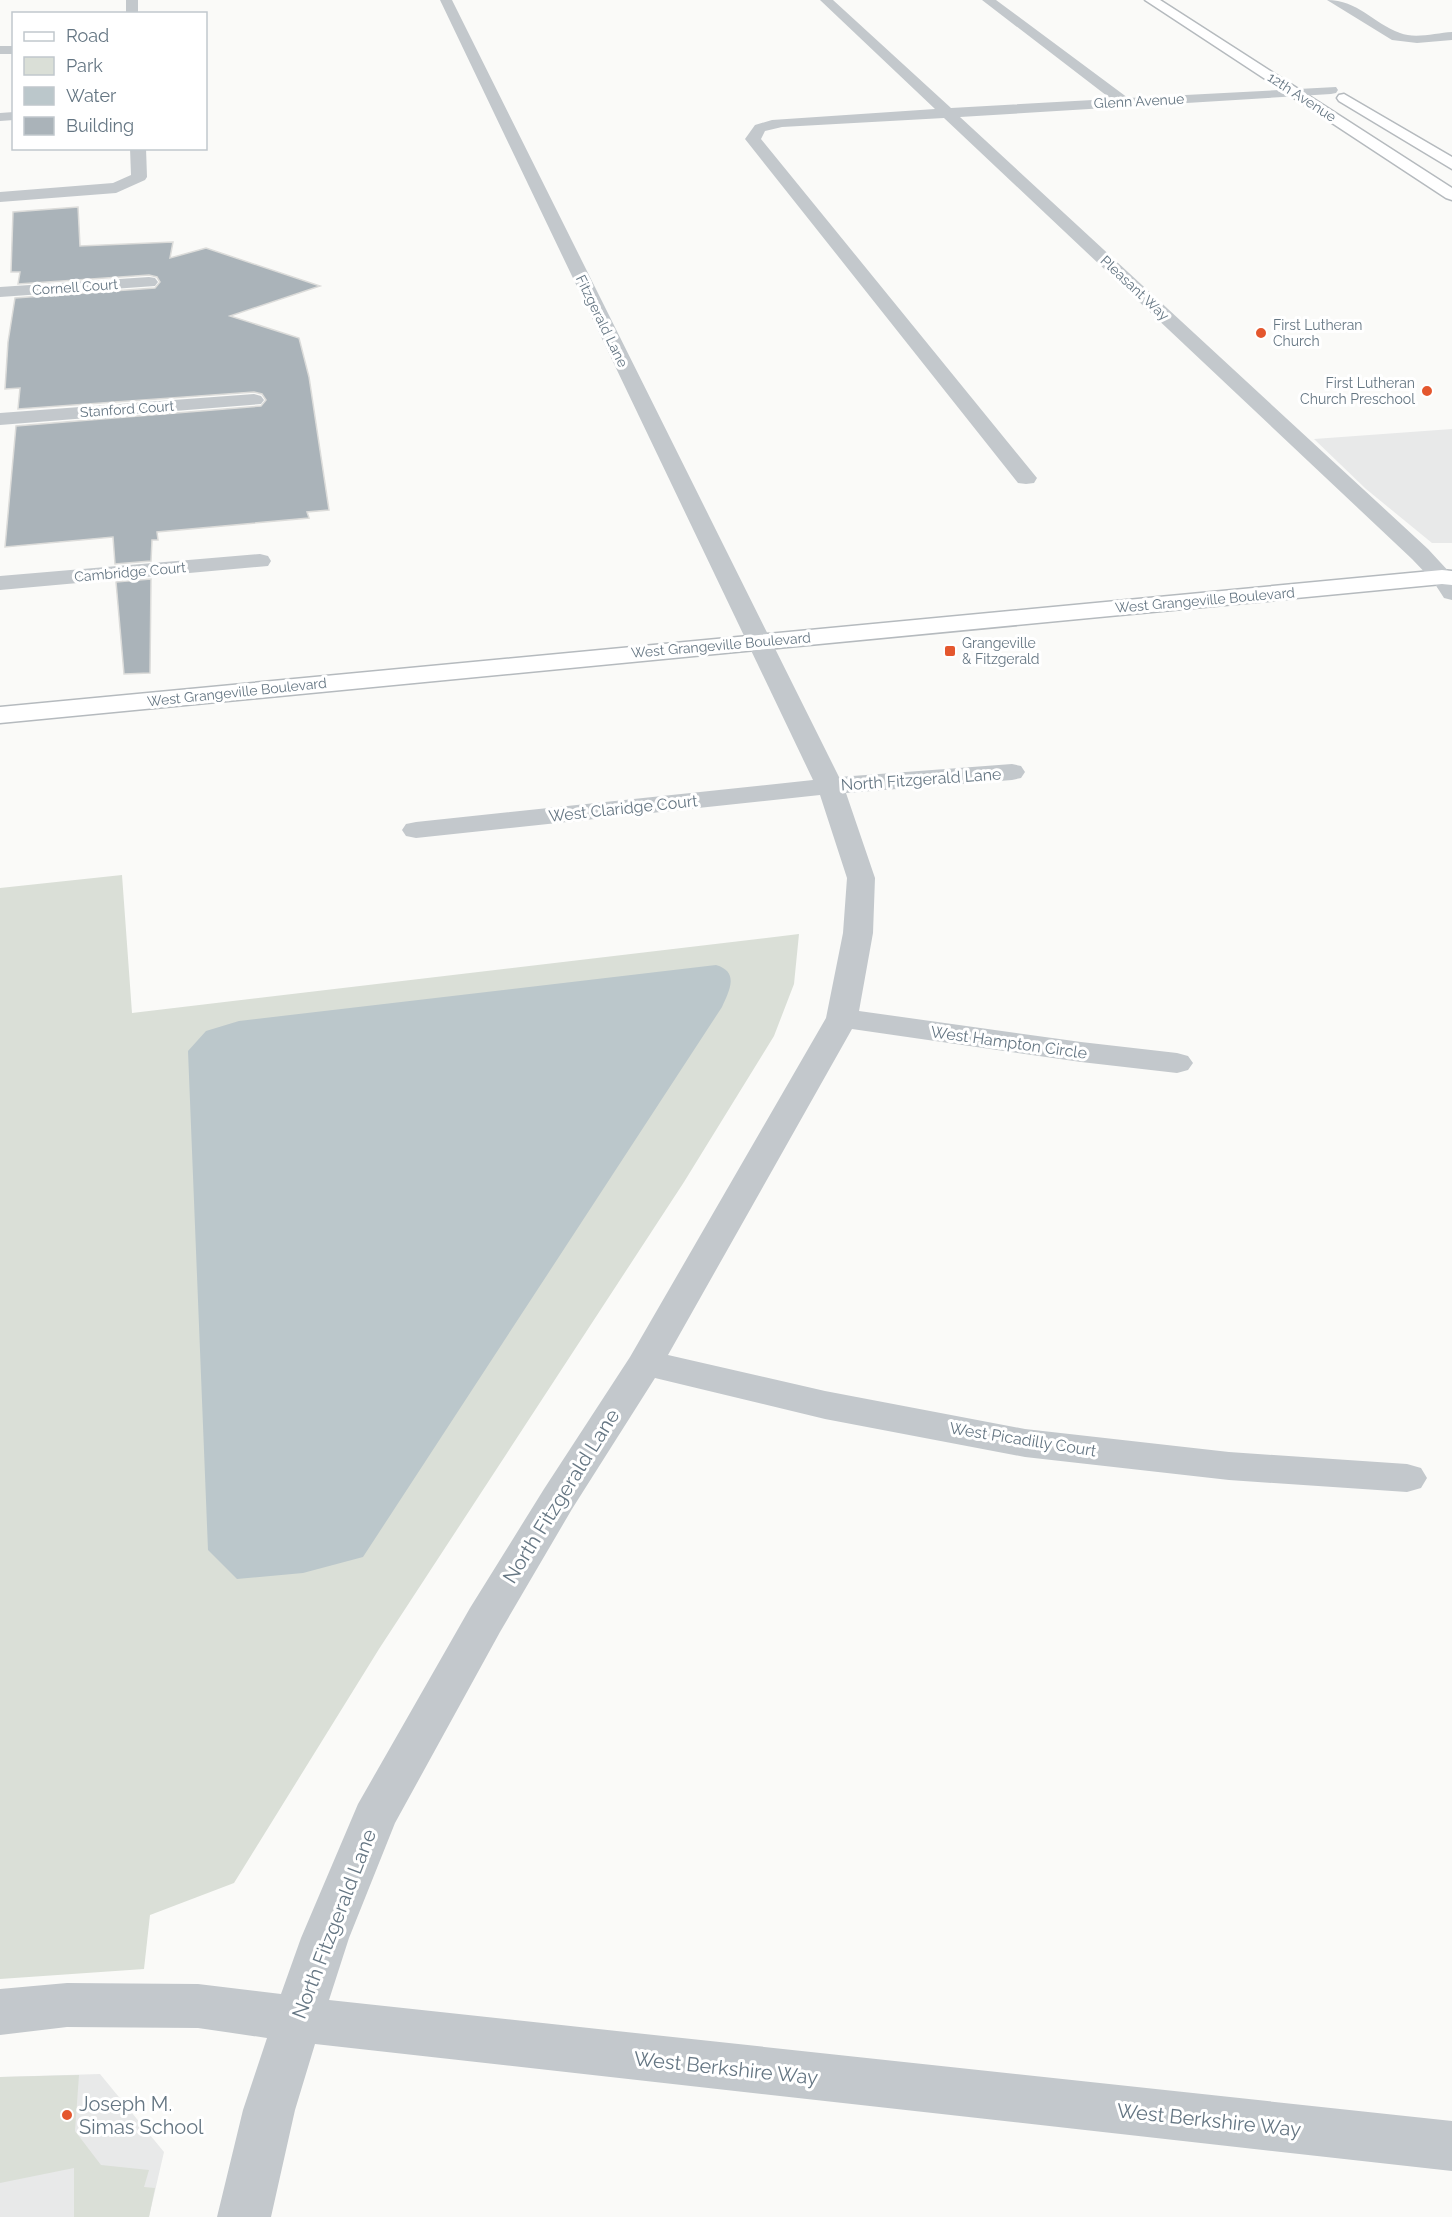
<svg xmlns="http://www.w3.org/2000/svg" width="1452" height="2217" font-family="Raleway,sans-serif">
  <rect width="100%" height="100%" fill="#fafaf8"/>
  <path fill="#e8e9e9" d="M1452 429V543H1432L1366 489 1314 439Z
    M100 2074 164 2152 149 2217H0V2077Z"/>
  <path fill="#dadfd7" d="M122 875 132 1013 799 934 794 984 774 1036 684 1182 379 1649 234 1883 150 1915 144 1969 0 1979V888Z
    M79 2075 75 2131 101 2165 149 2170 144 2187 155 2188 149 2217H74V2168L0 2183V2077Z"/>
  <path fill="#bbc7cb" d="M716 965C740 972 729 991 722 1007L363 1557 303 1573 237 1579 208 1550 188 1051 206 1031 239 1021Z"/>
  <path fill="#aab3b9" stroke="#dcdcda" stroke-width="1.5" d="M78 207 80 246 173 242 170 258 206 248 320 286 230 316 299 338 309 377 329 510 307 512 309 518 157 532 158 540H152L151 561 115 564 113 537 5 547 16 426 261 406 266 400 262 394 254 392 18 409 20 388 5 389 8 342 15 298 155 288 160 282 157 277 149 275 18 284 20 272H11L13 212Z
    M151 579 150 673 124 674 116 582Z"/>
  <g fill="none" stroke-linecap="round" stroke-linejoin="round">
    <defs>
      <path id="major" d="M1145 0H1160L1452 188V200L1446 198Z
        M1344 94 1452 157V169L1339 101 1337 98 1339 95Z
        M1442 570 1452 571V585L1442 584 0 723V707Z"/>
    </defs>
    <use href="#major" stroke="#b5babe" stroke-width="3"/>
    <path fill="#c3c8cc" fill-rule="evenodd" d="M126 0H138V14H126Z
      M440 0H452L839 777 1012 764 1021 766 1025 772 1021 778 1012 780 846 793 875 878 873 933 859 1011 1081 1042 1177 1053 1188 1056 1193 1063 1188 1070 1177 1073 1081 1062 852 1029 668 1355 825 1391 1025 1429 1229 1452 1407 1464 1421 1468 1427 1478 1421 1488 1407 1492 1229 1480 1025 1457 825 1419 655 1378 572 1509 500 1632 395 1823 349 1938 329 2000 1452 2121V2171L315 2044 295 2110 271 2217H217L243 2110 267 2038 198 2028 67 2027 0 2035V1989L67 1983 198 1984 281 1994 301 1938 358 1804 470 1608 544 1489 630 1357 826 1018 843 933 847 878 820 795 416 838 406 836 402 830 406 824 416 822 813 780Z
      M820 0H833L951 108 1111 99 982 0H996L1128 98 1336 87 1338 90 1336 93 1331 94 960 117 1428 549 1452 575V600L1444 598 1433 581 1412 559 944 118 782 127 765 131 761 139 1037 478 1034 483 1026 484 1018 483 745 139 755 125 772 120 935 109Z
      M1327 0C1358 0 1373 23 1400 33 1415 39 1436 33 1452 32V40L1417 43 1392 40Z
      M0 46H14V54H0Z
      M14 112V120L0 121V113Z
      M130 148H146L147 177 145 180 116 193 0 202V192L113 183 131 175Z
      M149 277 155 278 158 282 155 286 0 297V287Z
      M254 394 261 396 264 400 261 404 0 425V413Z
      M260 554 268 556 271 561 268 566 0 590V576Z"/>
    <use href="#major" fill="#fff" fill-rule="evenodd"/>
  </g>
  <g fill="#e4572e" stroke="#fff" stroke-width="2">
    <circle cx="1261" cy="333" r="6"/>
    <circle cx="1427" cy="391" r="6"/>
    <rect x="944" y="645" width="12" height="12" rx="3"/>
    <circle cx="67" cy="2115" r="6"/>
  </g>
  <g text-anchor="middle" stroke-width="6" stroke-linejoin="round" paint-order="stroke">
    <g font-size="14" fill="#657683" stroke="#fff">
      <text transform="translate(1302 97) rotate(33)" y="5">12th Avenue</text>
      <text transform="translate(1139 101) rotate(-3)" y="5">Glenn Avenue</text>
      <text transform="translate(75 287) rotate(-4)" y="5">Cornell Court</text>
      <text transform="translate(1135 288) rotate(43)" y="5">Pleasant Way</text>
      <text transform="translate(602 321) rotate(64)" y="5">Fitzgerald Lane</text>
      <text transform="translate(127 409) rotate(-4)" y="5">Stanford Court</text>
      <text transform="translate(130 572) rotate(-5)" y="5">Cambridge Court</text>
      <text transform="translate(1205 600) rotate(-5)" y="5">West Grangeville Boulevard</text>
      <text transform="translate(721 645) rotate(-5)" y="5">West Grangeville Boulevard</text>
      <text transform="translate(237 692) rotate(-6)" y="5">West Grangeville Boulevard</text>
    </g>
    <g font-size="14" fill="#657683" stroke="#fff" text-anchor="start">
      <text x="1273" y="330">First Lutheran<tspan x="1273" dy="16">Church</tspan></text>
      <text x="1415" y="388" text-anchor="end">First Lutheran<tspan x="1415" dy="16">Church Preschool</tspan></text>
      <text x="962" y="648">Grangeville<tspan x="962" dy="16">&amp; Fitzgerald</tspan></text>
    </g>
    <g font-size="16" fill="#657683" stroke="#fff">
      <text transform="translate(921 779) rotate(-4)" y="6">North Fitzgerald Lane</text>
      <text transform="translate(623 808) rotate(-6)" y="6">West Claridge Court</text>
      <text transform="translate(1009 1042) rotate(8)" y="6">West Hampton Circle</text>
      <text transform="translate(1023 1439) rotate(9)" y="6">West Picadilly Court</text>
    </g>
    <g font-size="20" fill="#657683" stroke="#fff">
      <text transform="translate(561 1496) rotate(-58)" y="7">North Fitzgerald Lane</text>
      <text transform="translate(334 1924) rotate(-69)" y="7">North Fitzgerald Lane</text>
      <text transform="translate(726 2068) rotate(6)" y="7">West Berkshire Way</text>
      <text transform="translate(1209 2120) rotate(6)" y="7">West Berkshire Way</text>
    </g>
    <g font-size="20" fill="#657683" stroke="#fff" text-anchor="start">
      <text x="79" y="2111">Joseph M.<tspan x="79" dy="23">Simas School</tspan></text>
    </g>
  </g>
  <rect x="12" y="12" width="195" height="138" fill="#ffffff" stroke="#c1c8cd" stroke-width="1.5"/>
  <rect x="24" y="32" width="30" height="9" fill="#ffffff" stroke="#c1c8cd" stroke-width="1.5"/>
  <text x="66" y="42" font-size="18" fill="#657683">Road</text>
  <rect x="24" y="57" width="30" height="18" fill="#dadfd7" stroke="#c1c8cd" stroke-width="1.5"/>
  <text x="66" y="72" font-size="18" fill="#657683">Park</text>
  <rect x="24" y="87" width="30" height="18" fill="#bbc7cb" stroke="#c1c8cd" stroke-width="1.5"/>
  <text x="66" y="102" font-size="18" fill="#657683">Water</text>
  <rect x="24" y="117" width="30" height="18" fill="#aab3b9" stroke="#c1c8cd" stroke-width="1.5"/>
  <text x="66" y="132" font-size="18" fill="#657683">Building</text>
</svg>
